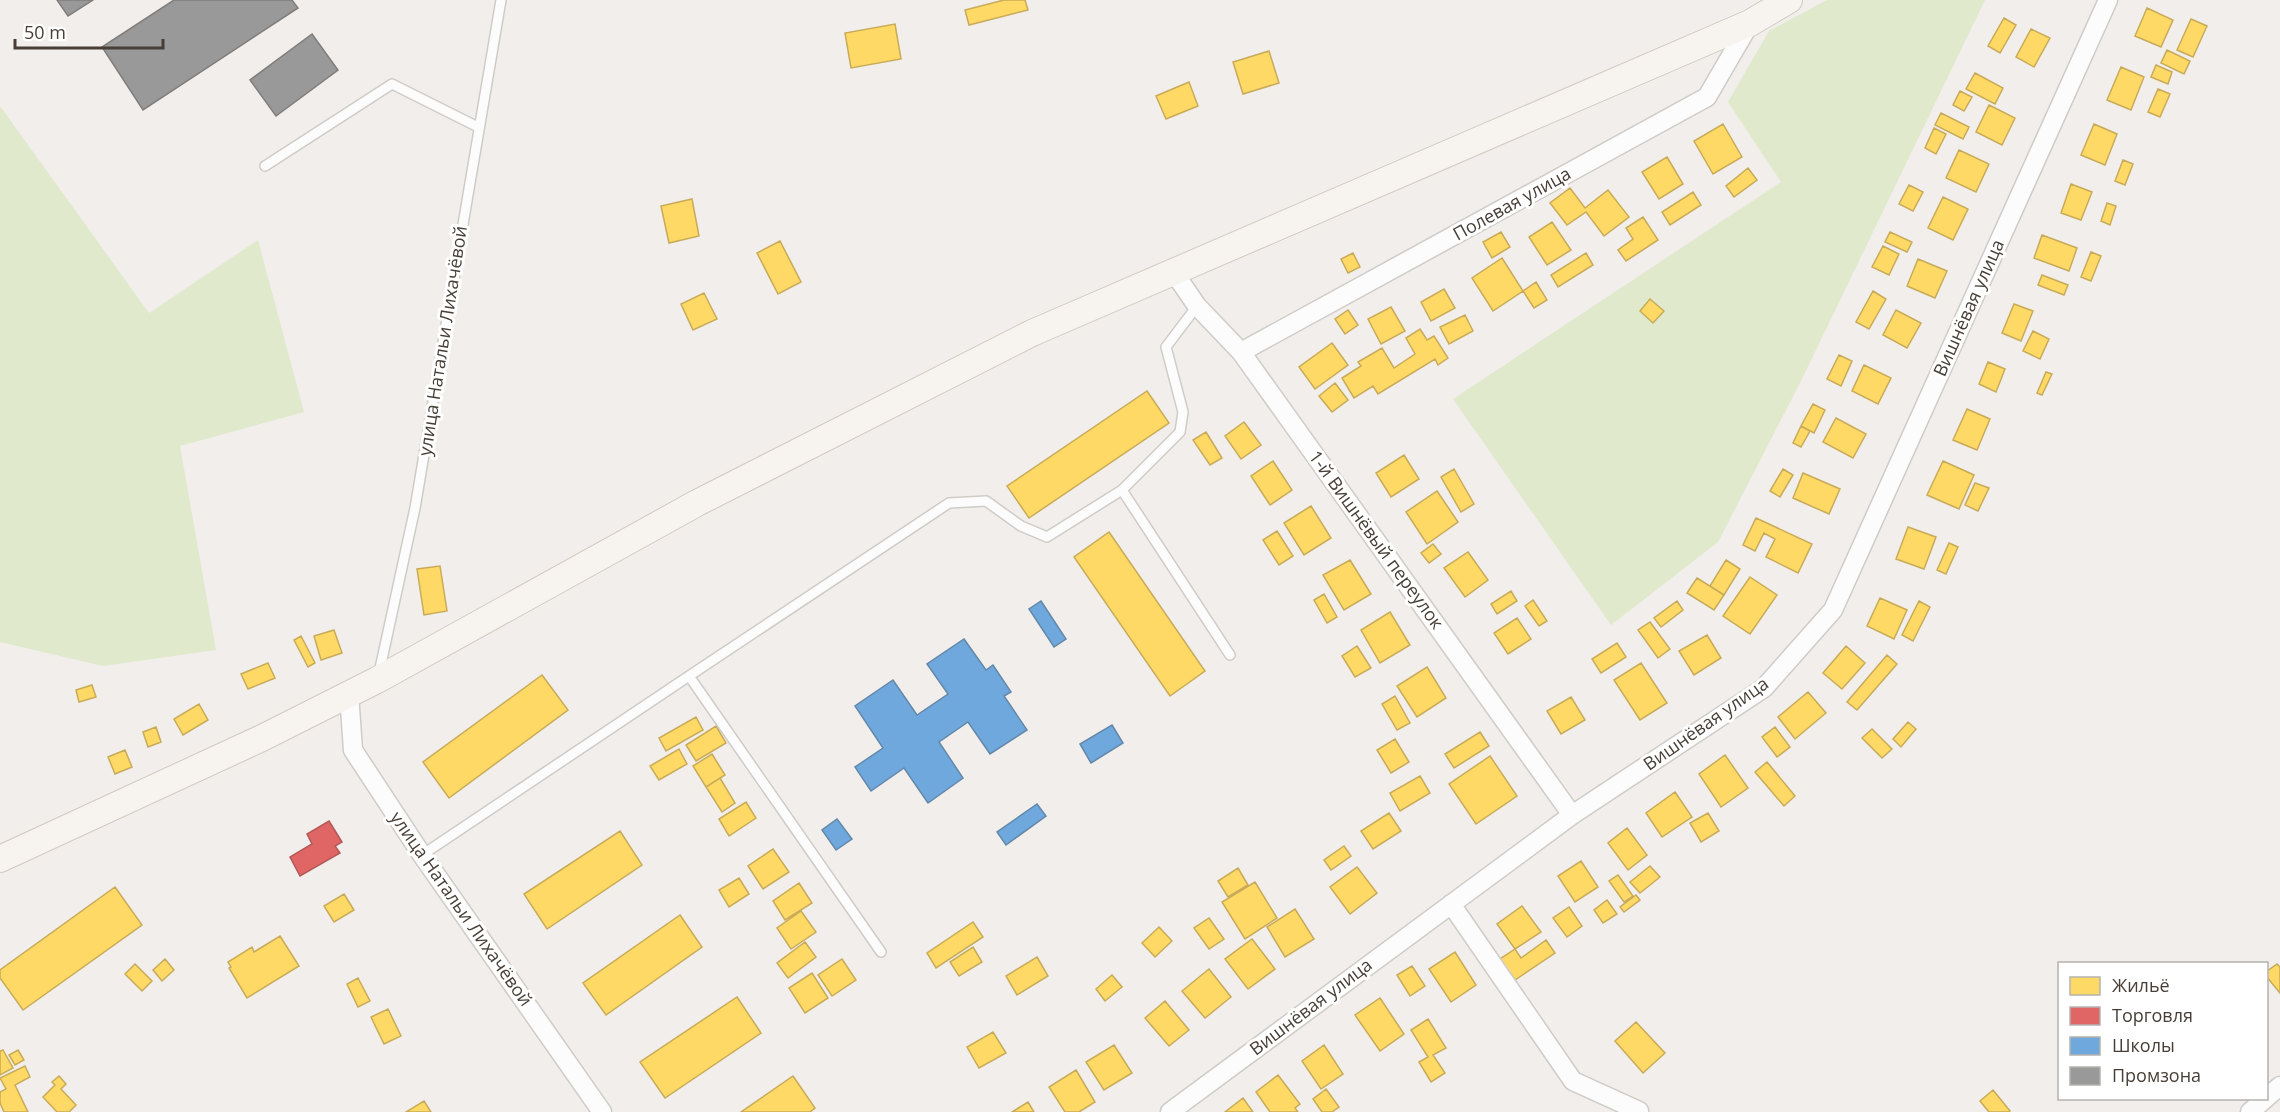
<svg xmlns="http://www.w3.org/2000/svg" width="2280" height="1112" font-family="'Open Sans',sans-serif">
  <rect width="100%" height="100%" fill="#f1eeeb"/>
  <path fill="#e0e9cc" d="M1827 0H1985L1801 381 1718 542 1611 625 1453 399 1781 182 1728 102 1769 31Z
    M0 106 149 313 258 240 304 412 180 446 216 650 103 666 0 642Z"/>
  <path fill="#ffd966" stroke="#c8ab58" stroke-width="1.5" d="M1004 0H1025L1028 10 969 25 965 10Z
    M2147 8 2173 20 2161 47 2135 36Z
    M2004 18 2016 25 2000 53 1988 46Z
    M2191 19 2207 26 2193 57 2177 50Z
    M895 24 901 59 851 68 845 33Z
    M2031 29 2050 38 2034 67 2016 57Z
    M2167 50 2190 61 2184 74 2161 63Z
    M1269 51 1279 83 1243 94 1233 62Z
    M2156 65 2172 72 2168 84 2151 77Z
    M2121 67 2144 77 2131 110 2107 100Z
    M1975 73 2003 88 1995 104 1966 89Z
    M1189 82 1198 106 1166 119 1156 96Z
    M2158 89 2170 94 2160 117 2148 112Z
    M1960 91 1972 97 1964 111 1953 105Z
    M1989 105 2015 118 2002 145 1976 132Z
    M1941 113 1969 127 1963 139 1935 125Z
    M1723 124 1742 157 1713 174 1694 141Z
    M2094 124 2117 134 2105 165 2081 155Z
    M1934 128 1946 134 1936 154 1925 148Z
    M1959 150 1989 164 1976 192 1946 178Z
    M1667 157 1683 184 1659 199 1642 172Z
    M2123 160 2133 164 2125 185 2115 181Z
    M1748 168 1757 180 1734 197 1726 186Z
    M2071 184 2092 192 2081 220 2061 213Z
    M1909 185 1923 192 1913 211 1899 204Z
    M1570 188 1585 208 1608 190 1629 217 1604 236 1586 212 1567 225 1550 203Z
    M1693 192 1701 205 1670 225 1662 212Z
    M1943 197 1968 209 1953 240 1928 228Z
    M692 199 699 236 669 243 661 206Z
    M2107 203 2116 206 2110 225 2101 221Z
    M1643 217 1658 240 1626 261 1618 250 1633 239 1626 228Z
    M1552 222 1571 250 1547 265 1529 237Z
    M1501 232 1510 247 1492 258 1483 242Z
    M1890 232 1912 242 1907 252 1885 242Z
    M2042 235 2077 248 2069 271 2034 258Z
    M780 241 801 282 778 294 757 253Z
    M1883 246 1899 254 1889 275 1872 267Z
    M2091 252 2101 256 2091 281 2081 277Z
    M1353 253 1360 267 1348 273 1341 259Z
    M1586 253 1593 265 1558 287 1551 275Z
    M1502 258 1523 291 1493 311 1472 278Z
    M1918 259 1947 271 1935 298 1907 286Z
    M2042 275 2068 285 2064 295 2038 285Z
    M1536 282 1547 300 1534 308 1523 291Z
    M1444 289 1455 308 1431 321 1421 302Z
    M1873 291 1886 299 1869 329 1856 322Z
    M704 293 717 319 693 330 681 304Z
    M1650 299 1664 311 1653 323 1640 311Z
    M2014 304 2033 311 2021 341 2002 333Z
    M1391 307 1405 331 1381 344 1368 319Z
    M1348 310 1358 325 1345 334 1335 319Z
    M1896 310 1921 323 1907 348 1883 335Z
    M1465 315 1473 331 1449 344 1440 327Z
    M1420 329 1427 340 1434 336 1448 358 1438 365 1435 359 1378 394 1373 386 1354 398 1342 378 1361 366 1358 362 1382 348 1394 368 1415 354 1406 338Z
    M2033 331 2049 339 2040 359 2023 351Z
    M1332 343 1348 365 1315 389 1299 367Z
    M1839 355 1852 361 1841 386 1827 379Z
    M1988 362 2005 369 1996 392 1979 384Z
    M1864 365 1891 378 1878 404 1852 391Z
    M2046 372 2052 374 2042 395 2037 393Z
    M1335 383 1348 400 1332 412 1319 396Z
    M1147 391 1169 423 1029 518 1007 486Z
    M1813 404 1825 410 1814 433 1801 426Z
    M1967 409 1990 419 1977 450 1953 440Z
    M1836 418 1866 434 1853 458 1823 442Z
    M1244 422 1261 445 1241 459 1225 436Z
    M1801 426 1810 431 1801 447 1793 443Z
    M1206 432 1222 458 1210 465 1193 440Z
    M1404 455 1419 479 1391 497 1376 473Z
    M1273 461 1292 490 1270 505 1251 476Z
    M1943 461 1974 475 1959 509 1927 495Z
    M1454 469 1474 504 1461 512 1441 477Z
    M1783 469 1793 475 1780 497 1770 491Z
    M1803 473 1840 489 1829 514 1793 498Z
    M1975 483 1989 488 1978 511 1965 505Z
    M1437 491 1458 522 1427 544 1406 512Z
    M1311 506 1331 538 1304 555 1284 523Z
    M1756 518 1812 544 1798 573 1766 557 1775 539 1764 533 1755 551 1743 545Z
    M1908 527 1936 537 1924 569 1896 559Z
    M1277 531 1293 556 1279 565 1263 540Z
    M1109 532 1205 671 1170 696 1074 557Z
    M1949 543 1958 547 1946 574 1937 570Z
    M1433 544 1441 554 1429 563 1421 553Z
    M1468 552 1488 580 1465 597 1444 568Z
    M1350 560 1371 594 1344 610 1323 575Z
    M1726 560 1740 569 1724 595 1710 586Z
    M440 566 447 611 424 615 417 569Z
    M1750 577 1777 595 1750 634 1723 616Z
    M1697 578 1724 595 1714 610 1687 593Z
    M1511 591 1517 601 1497 614 1491 604Z
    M1324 594 1337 617 1327 623 1314 600Z
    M1880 598 1907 610 1894 639 1867 626Z
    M1533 600 1547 621 1539 626 1525 606Z
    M1677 601 1683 610 1661 627 1654 618Z
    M1919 601 1930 607 1913 641 1902 635Z
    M1390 612 1410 645 1380 663 1361 630Z
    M1517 618 1531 639 1508 654 1494 633Z
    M1650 622 1670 649 1658 658 1638 630Z
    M334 630 342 653 321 660 314 636Z
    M1707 635 1721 658 1694 675 1679 651Z
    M301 636 315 663 308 667 294 640Z
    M1617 643 1626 657 1601 673 1592 659Z
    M1357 646 1371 668 1355 677 1342 656Z
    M1846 646 1865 663 1842 689 1823 673Z
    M1887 655 1897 664 1857 710 1847 702Z
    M268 663 275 678 248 689 241 674Z
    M1641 663 1667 703 1640 720 1614 680Z
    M1427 667 1446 698 1417 717 1397 686Z
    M542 675 568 710 449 798 423 762Z
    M92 685 96 697 79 702 76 690Z
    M1808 692 1826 713 1795 739 1778 717Z
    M1395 696 1410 723 1397 730 1382 704Z
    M1571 697 1585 720 1561 734 1547 711Z
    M199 704 208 720 183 735 174 719Z
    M696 717 703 730 666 751 659 738Z
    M1908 722 1916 729 1901 747 1893 739Z
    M716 726 726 743 696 761 686 745Z
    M156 727 161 742 148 747 143 732Z
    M1775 727 1790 747 1777 757 1762 737Z
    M1872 729 1892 749 1882 758 1862 738Z
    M1480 732 1489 746 1454 768 1445 754Z
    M1395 739 1409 762 1391 773 1377 750Z
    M679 749 687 764 659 780 650 766Z
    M125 750 132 767 115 774 108 757Z
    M712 754 725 775 706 787 693 766Z
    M1725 755 1748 788 1721 807 1699 774Z
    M1490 756 1517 796 1476 824 1449 784Z
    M1767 762 1795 796 1784 806 1755 772Z
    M1420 776 1430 793 1400 811 1390 793Z
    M720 778 735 803 722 812 706 787Z
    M1675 792 1692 817 1662 837 1646 813Z
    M746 802 756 818 729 836 719 819Z
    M1389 813 1401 831 1373 849 1361 831Z
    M1708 813 1719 831 1701 842 1690 823Z
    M1627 828 1647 855 1628 870 1608 843Z
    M620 831 642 865 547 929 524 894Z
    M1344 846 1351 856 1331 870 1324 860Z
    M773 849 789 872 763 889 748 866Z
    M1581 861 1598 887 1575 902 1558 876Z
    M1650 866 1660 877 1640 893 1630 882Z
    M1357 867 1377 893 1350 914 1330 887Z
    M1238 868 1248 885 1228 897 1218 881Z
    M1618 875 1633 896 1624 902 1609 881Z
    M739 878 749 894 729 907 719 890Z
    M1255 882 1277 918 1245 939 1222 902Z
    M799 883 812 903 785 920 773 901Z
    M115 887 142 925 23 1010 0 978V970Z
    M344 894 354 910 334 922 324 906Z
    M1636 895 1640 900 1624 912 1620 907Z
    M1607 900 1617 914 1603 923 1594 910Z
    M1522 906 1541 932 1515 949 1497 924Z
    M1569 907 1582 926 1567 937 1553 918Z
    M1295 909 1314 939 1285 957 1267 927Z
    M801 911 816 932 791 949 777 928Z
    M680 915 702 947 606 1015 583 983Z
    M1209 918 1224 939 1209 949 1194 928Z
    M973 922 983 937 936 968 927 953Z
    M1159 927 1172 941 1155 957 1142 943Z
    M280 936 299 966 247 998 229 968 231 967 228 962 252 947 254 952Z
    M1252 939 1275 969 1248 989 1225 959Z
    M1546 940 1555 953 1515 980 1500 959 1515 949 1521 958Z
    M805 942 816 957 788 978 777 963Z
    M973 947 982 962 959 976 950 962Z
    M1455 952 1476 985 1451 1002 1429 969Z
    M1037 957 1048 976 1017 995 1006 976Z
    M165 959 174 970 162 981 153 970Z
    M842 959 856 980 832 996 818 975Z
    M135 964 152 981 142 991 125 974Z
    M2277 964 2280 967V993L2266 976V972Z
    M1412 966 1425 986 1410 996 1397 975Z
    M1209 969 1231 997 1205 1018 1182 991Z
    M812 973 828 998 805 1013 789 988Z
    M1112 975 1122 987 1105 1001 1096 989Z
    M358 978 370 1001 358 1007 347 984Z
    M737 997 761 1033 665 1098 640 1062Z
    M1380 998 1404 1034 1380 1051 1355 1015Z
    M1165 1001 1189 1030 1169 1046 1145 1018Z
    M388 1009 401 1036 384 1044 371 1017Z
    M1428 1019 1446 1048 1433 1055 1445 1073 1431 1082 1419 1062 1428 1057 1411 1030Z
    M1636 1022 1665 1053 1643 1073 1615 1041Z
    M993 1032 1006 1053 979 1068 967 1047Z
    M1114 1045 1132 1073 1104 1090 1086 1062Z
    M1324 1045 1343 1074 1321 1089 1302 1061Z
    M3 1050 13 1068 0 1075V1051Z
    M18 1050 24 1060 15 1065 9 1055Z
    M25 1066 30 1077 15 1085 28 1112H4L0 1103V1092L6 1089 0 1078Z
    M1076 1070 1095 1102 1079 1112H1065L1049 1087Z
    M1278 1075 1300 1104 1295 1108 1298 1112H1270L1256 1092Z
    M59 1076 66 1084 61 1089 76 1105 69 1112H57L43 1097 55 1085 52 1082Z
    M793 1076 815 1108 810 1112H741Z
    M1326 1089 1339 1107 1332 1112H1322L1313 1099Z
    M1993 1090 2010 1111 2009 1112H1989L1980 1101Z
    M1243 1098 1253 1112H1225Z
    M424 1101 431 1112H406Z
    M1028 1102 1034 1112H1012Z"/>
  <path fill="#e06666" stroke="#b25a58" stroke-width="1.5" d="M329 821 342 842 335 846 340 853 300 876 290 857 312 844 307 834Z"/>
  <path fill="#6fa8dc" stroke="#6388aa" stroke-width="1.5" d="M1041 601 1066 639 1054 647 1029 609Z
    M964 639 986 670 993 665 1011 692 1004 696 1027 730 990 754 968 722 939 742 963 778 928 803 904 768 871 791 855 767 883 748 855 706 893 680 917 715 948 694 927 664Z
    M1112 725 1123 743 1091 763 1080 744Z
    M1037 804 1046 816 1006 845 997 832Z
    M837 819 852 839 836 850 822 830Z"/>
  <path fill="#999" stroke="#807e7c" stroke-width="1.5" d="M57 0H93L68 16Z
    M174 0H292L298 8 143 110 102 47Z
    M312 34 338 70 276 116 250 80Z"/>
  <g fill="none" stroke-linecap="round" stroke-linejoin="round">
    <defs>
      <path id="lane" d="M265 166 392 84 478 127
        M1122 490 1180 432 1183 412 1166 347 1197 306
        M379 673 415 508 501 0
        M689 676 949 503 986 501 1021 526 1047 537 1122 490 1230 655
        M422 855 689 676 881 952"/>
      <path id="street" d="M1173 271 1197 306 1241 352 1572 815
        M1241 352 1707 97 1750 23
        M349 694 353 750 422 855 602 1112
        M1451 904 1573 1081 1639 1111
        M2266 1098 2280 1086
        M1170 1112 1572 815 1764 688 1833 610 2108 0
        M2250 1112 2266 1098"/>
      <path id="secondary" d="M0 859 262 738 377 680 697 503 1032 333 1750 23 1789 0"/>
    </defs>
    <use href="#lane" stroke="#cfccc8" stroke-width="12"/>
    <use href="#street" stroke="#cfccc8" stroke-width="21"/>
    <use href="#secondary" stroke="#d0cac2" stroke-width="28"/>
    <use href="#lane" stroke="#fdfcfc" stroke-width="9"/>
    <use href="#street" stroke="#fdfcfc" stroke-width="18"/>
    <use href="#secondary" stroke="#f7f4ef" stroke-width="26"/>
  </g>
  <g text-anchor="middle" stroke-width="6" stroke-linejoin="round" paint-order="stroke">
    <g font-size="18" fill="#473f37" stroke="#fff">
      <text transform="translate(1512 204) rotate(-29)" y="6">Полевая улица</text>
      <text transform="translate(1969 308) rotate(-66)" y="6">Вишнёвая улица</text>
      <text transform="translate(443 341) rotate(-81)" y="6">улица Натальи Лихачёвой</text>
      <text transform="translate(1376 540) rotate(54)" y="6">1-й Вишнёвый переулок</text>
      <text transform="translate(1706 724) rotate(-35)" y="6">Вишнёвая улица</text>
      <text transform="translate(461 909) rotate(55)" y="6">улица Натальи Лихачёвой</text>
      <text transform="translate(1311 1007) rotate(-37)" y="6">Вишнёвая улица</text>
    </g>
  </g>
  <rect x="2058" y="962" width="210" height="138" fill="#ffffff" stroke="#b5b2af" stroke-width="1.5"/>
  <rect x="2070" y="977" width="30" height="18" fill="#ffd966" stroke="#b5b2af" stroke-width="1.5"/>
  <text x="2112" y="992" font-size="18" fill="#473f37">Жильё</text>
  <rect x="2070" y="1007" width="30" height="18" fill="#e06666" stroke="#b5b2af" stroke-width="1.5"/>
  <text x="2112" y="1022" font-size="18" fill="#473f37">Торговля</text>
  <rect x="2070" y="1037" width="30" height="18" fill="#6fa8dc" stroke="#b5b2af" stroke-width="1.5"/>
  <text x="2112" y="1052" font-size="18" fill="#473f37">Школы</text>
  <rect x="2070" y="1067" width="30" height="18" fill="#999999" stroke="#b5b2af" stroke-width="1.5"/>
  <text x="2112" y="1082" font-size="18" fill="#473f37">Промзона</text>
  <path d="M15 39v9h148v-9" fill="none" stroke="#473f37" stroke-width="3"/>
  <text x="24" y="39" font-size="18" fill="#473f37" stroke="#ffffff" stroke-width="4.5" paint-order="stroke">50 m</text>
</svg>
